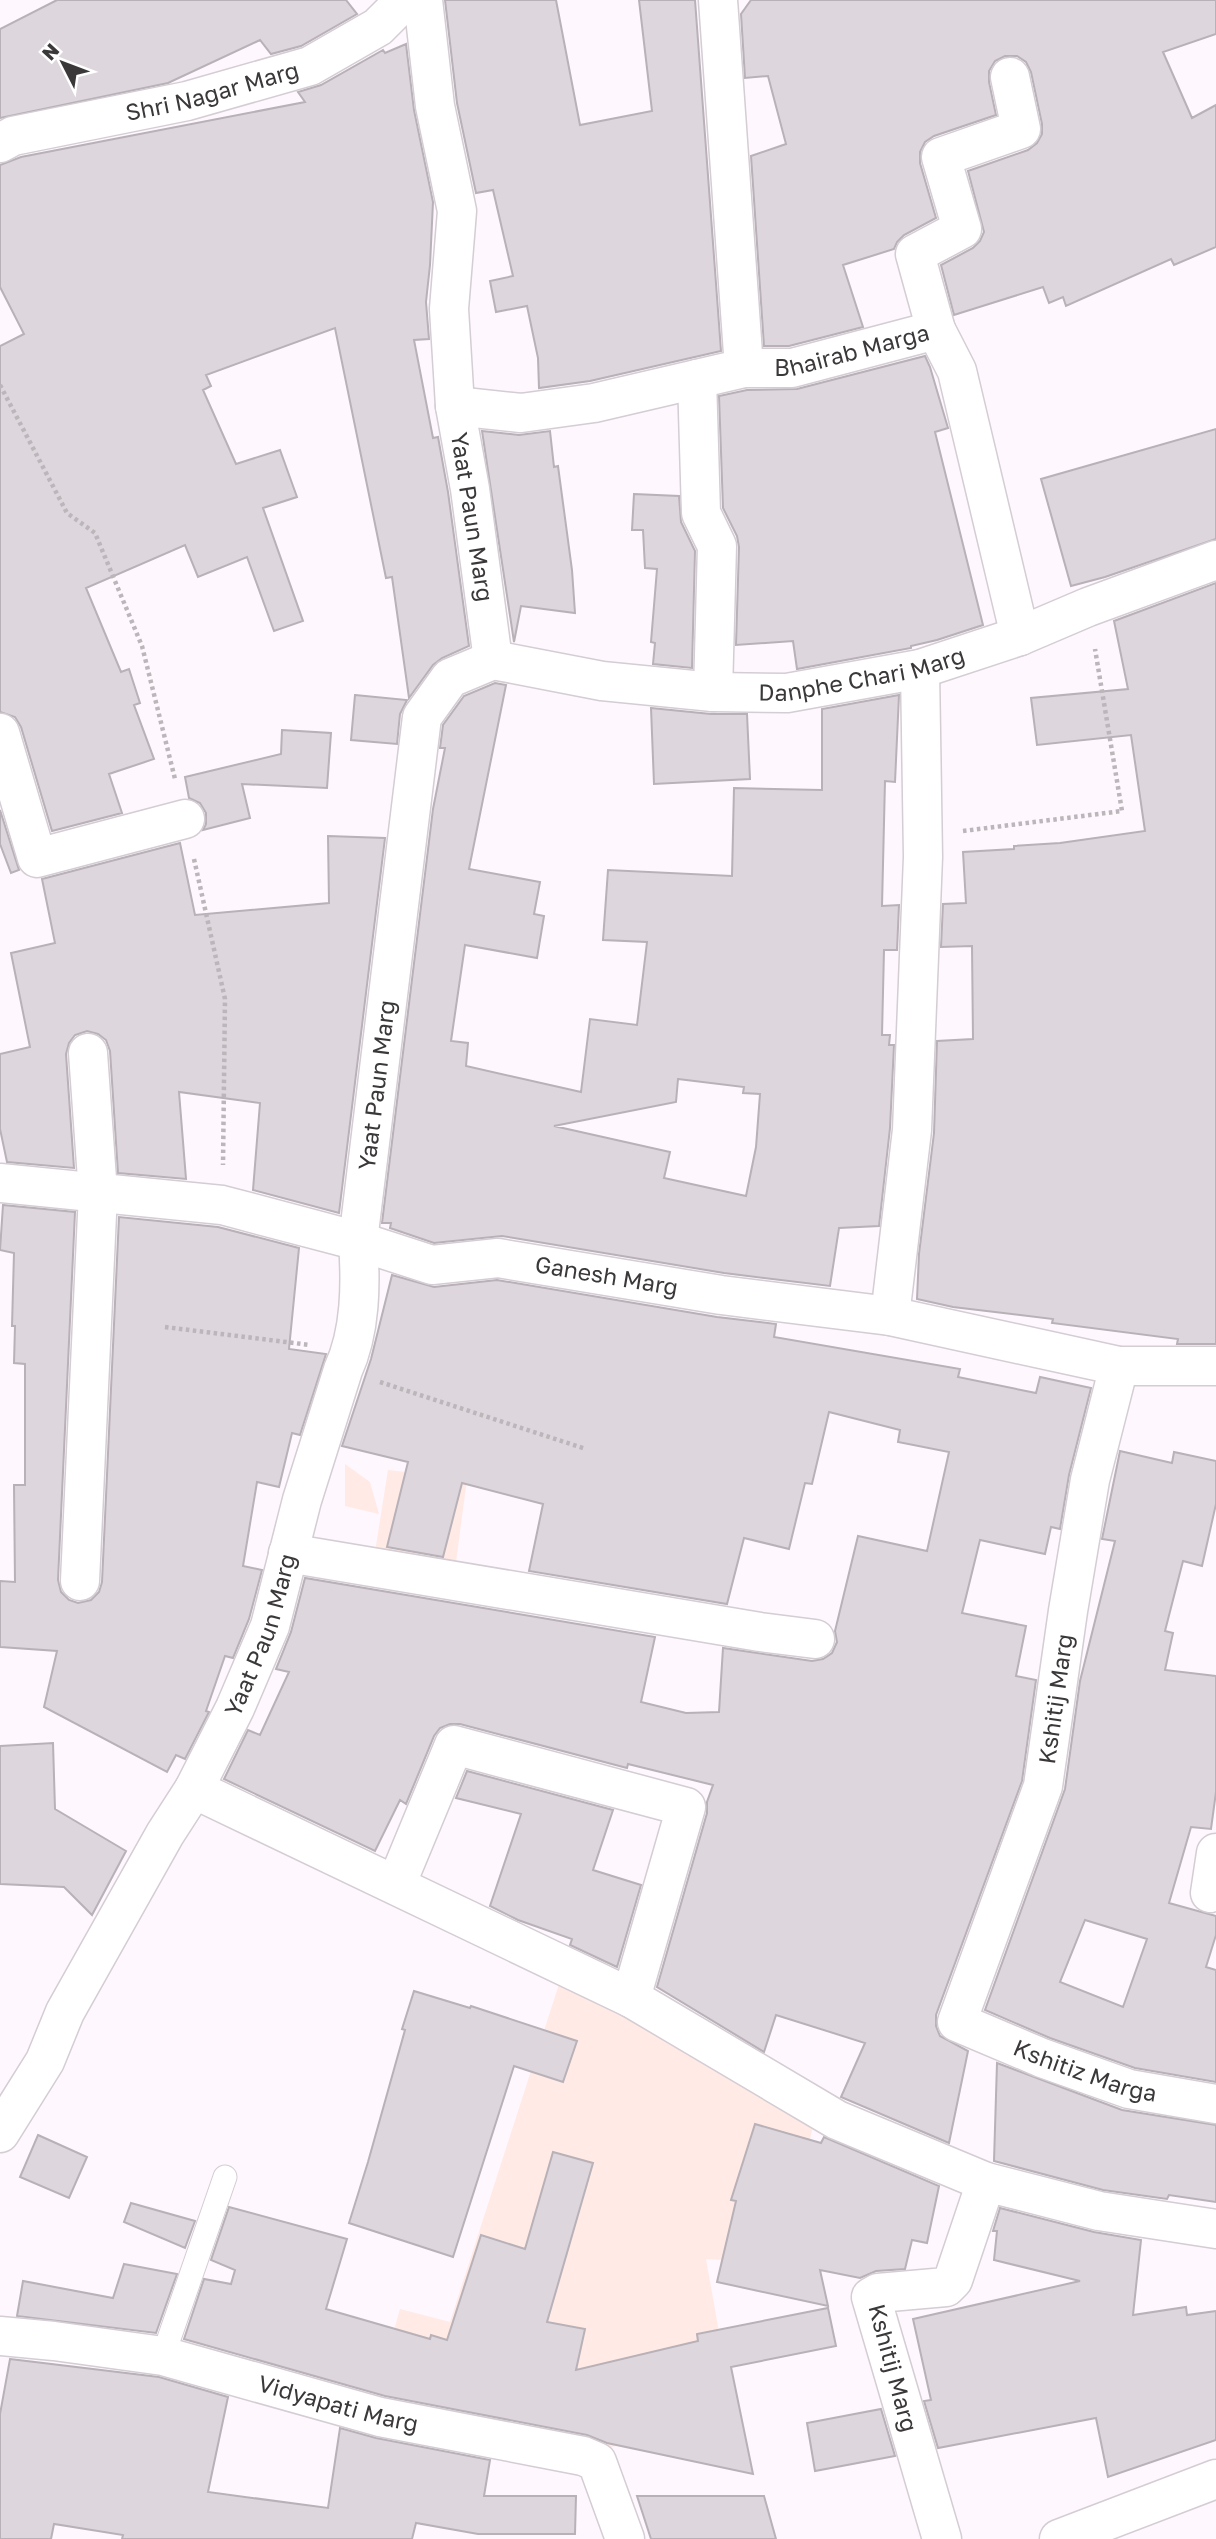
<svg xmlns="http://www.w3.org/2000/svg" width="1216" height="2539" font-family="'Golos Text',sans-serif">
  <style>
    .education { fill: #ffeae5 }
    .building { fill: #ddd6dd; stroke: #b8b1b7; stroke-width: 2; fill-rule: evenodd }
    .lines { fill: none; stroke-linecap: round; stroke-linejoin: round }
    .service-casing { stroke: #d4cdd4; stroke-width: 25 }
    .minor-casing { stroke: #d4cdd4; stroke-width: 41 }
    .path { stroke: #bbb6ba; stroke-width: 4.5; stroke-dasharray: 3.5 3.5; stroke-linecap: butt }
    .service { stroke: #fff; stroke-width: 23 }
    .minor { stroke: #fff; stroke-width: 38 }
    .labels { text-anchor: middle; stroke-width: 5; stroke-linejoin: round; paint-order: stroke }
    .street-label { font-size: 23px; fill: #3b383a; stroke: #fff }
  </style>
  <rect width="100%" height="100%" fill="#fef7fd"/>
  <path class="education" d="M345,1464L370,1482L379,1514L345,1506Z
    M388,1470L467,1479L456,1562L375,1552Z
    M561,1978L815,2119L779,2263L706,2259L734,2417L542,2464L529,2406L381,2377L400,2309L450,2322Z"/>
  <path class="building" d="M57,0H346L357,14L301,46L271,54L260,40L168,83L0,118V29Z
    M445,0H556L580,125L652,111L639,0H695L721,351L590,381L539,388L538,358L527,306L496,312L490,281L513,276L493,190L476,193L457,103Z
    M751,0H1216V34L1163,52L1192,118L1216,105V247L1174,265L1171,259L1066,306L1063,297L1049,303L1043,287L954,315L941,265L973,248L980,241L984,232L968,171L1028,150L1037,143L1042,134V124L1031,72L1026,62L1017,56H1005L995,61L989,71V82L996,115L934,136L925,142L920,152V163L936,218L904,235L897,242L894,249L843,265L863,327L789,346H764L751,156L786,144L768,76L745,78L741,14Z
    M406,44L414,110L433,202L430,265L426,302L429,339L414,340L433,438L438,437L448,492L469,646L442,658L433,665L409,698L392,577L386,578L335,328L206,375L211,386L203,390L236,464L280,450L297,497L263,508L303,621L274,631L247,557L198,577L185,545L86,588L121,672L129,669L140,703L134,705L154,759L109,774L122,813L52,831L21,727L15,717L0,712V346L24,334L0,287V165L21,157L305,102L298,92L321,85L383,50L385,53Z
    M925,356L930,367L948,428L935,432L983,625L937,640L911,646V648L797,669L793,641L736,645L739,547L737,536L723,508L719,396L747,390L797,389Z
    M1216,429V539L1105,577L1071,586L1041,479Z
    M482,431L519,435L550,431L554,467L558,466L572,570L575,613L521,606L514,642Z
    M634,494L679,496L681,522L695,551L692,668L653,664L655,643L651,642L657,569L645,568L643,530H632Z
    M1216,583V1344H1177L1178,1339L1052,1323L1053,1319L953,1307L917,1299L919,1254L934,1133L937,1041L973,1039L972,946L941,947L943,904L966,903L963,852L1014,849V846L1060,843L1145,831L1131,735L1037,745L1031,698L1128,689L1114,621Z
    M495,683L506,685L469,869L540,882L534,914L544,916L537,958L465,945L451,1041L468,1043L466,1066L581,1092L590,1019L637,1025L647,942L603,940L608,870L732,876L734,788L822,790V709L899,695L895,782L885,781L882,906L899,905L897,950H884L882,1035H890L889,1045H894L890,1128L879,1226L839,1228L830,1286L724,1273L502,1236L434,1243L390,1228L391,1223H382L433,809L445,748H440L443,725L464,696ZM678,1079L744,1087L743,1093L760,1094L756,1147L746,1196L664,1178L670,1152L554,1126L676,1102Z
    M355,695L407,700L400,714L397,744L351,740Z
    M651,708L711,714H747L750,779L654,784Z
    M282,730L331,733L327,788L242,784L250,818L203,830L206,824V813L200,803L189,798L185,777L281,754Z
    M0,810L19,870L11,873L0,844Z
    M328,836L385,838L339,1213L253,1190L260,1103L179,1092L186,1179L118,1173L110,1051L106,1040L98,1034L87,1031L75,1035L69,1043L66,1054L74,1168L7,1162L0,1129V1054L30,1047L11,953L55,943L42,879L180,843L195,915L329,903Z
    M3,1205L75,1212L58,1580L61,1592L69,1600L78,1603L91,1600L99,1592L102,1582L119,1217L218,1227L299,1248L289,1349L326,1354L300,1435L292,1433L279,1487L257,1482L243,1566L262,1570L249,1619L233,1658L225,1656L206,1711L209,1712L185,1759L176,1755L167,1772L44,1707L57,1651L0,1647V1581L15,1582L14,1485H25V1364L14,1363L15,1326H12L14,1253L0,1250Z
    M392,1275L434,1287L497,1280L717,1317L776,1324L774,1337L960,1369L958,1377L1036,1393L1040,1377L1091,1388L1069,1475L1060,1529L1051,1527L1045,1554L980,1540L962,1613L1026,1626L1016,1676L1036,1680L1022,1781L936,2015V2026L940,2036L968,2051L949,2143L841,2097L865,2043L776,2015L764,2052L657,1987L707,1813V1802L713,1785L628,1764L627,1768L460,1724H450L440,1728L434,1736L406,1804L400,1800L375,1851L224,1779L248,1730L260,1735L289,1672L276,1669L291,1632L305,1578L655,1637L641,1702L686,1713L719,1712L723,1648L812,1661L823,1659L832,1653L837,1642L835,1631L858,1536L927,1551L949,1452L898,1442L900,1430L829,1412L812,1484L805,1483L789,1549L744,1538L727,1604L529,1571L543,1504L462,1483L443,1557L387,1547L408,1462L342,1446L371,1359Z
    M1120,1451L1172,1463L1174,1452L1216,1461V1504L1202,1566L1183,1561L1165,1631L1173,1633L1165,1670L1216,1676V1792L1211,1829L1191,1827L1169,1903L1216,1916V1935L1206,1967L1216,1970V2082L1135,2068L1050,2038L985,2010L1065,1789L1080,1681L1115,1541L1102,1539ZM1085,1920L1147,1939L1123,2007L1060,1982Z
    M53,1743L55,1809L126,1851L92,1915L64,1887L0,1884V1746Z
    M467,1771L613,1810L593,1870L641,1885L617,1967L570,1945L572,1939L518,1920L490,1906L521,1814L456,1798Z
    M414,1991L470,2008L471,2006L577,2041L563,2082L514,2066L453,2257L349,2223L368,2162L405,2030L402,2029Z
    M997,2063L1122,2110L1216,2125V2202L1169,2195L1167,2199L1103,2190L994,2161Z
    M755,2124L821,2143L824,2137L939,2186L927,2243L912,2240L905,2269L876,2271L860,2278L820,2270L828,2306L717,2282L736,2201L731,2200Z
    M38,2135L87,2157L69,2198L20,2177Z
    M553,2152L593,2163L547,2322L585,2329L576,2370L698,2341L697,2334L828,2308L836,2346L731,2367L753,2474L607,2443L587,2435L385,2396L184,2339L204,2279L231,2284L235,2270L211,2260L229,2207L347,2239L326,2309L430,2339L431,2335L447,2340L481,2235L525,2249Z
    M131,2203L195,2221L185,2248L124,2222Z
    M1000,2208L1094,2232L1141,2240L1133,2315L1186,2307L1187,2315L1216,2311V2440L1108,2477L1096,2418L938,2448L924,2401L931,2400L913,2319L1080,2281L994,2260L997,2231H993Z
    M124,2264L177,2274L156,2333L17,2316L23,2281L113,2298Z
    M10,2359L159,2377L228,2397L208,2492L328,2508L340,2428L376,2438L490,2460L484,2496H576L575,2534H478L416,2523L412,2539H122L123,2535L54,2524L51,2539H0V2414Z
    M881,2409L895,2456L815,2471L807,2423Z
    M637,2496H764L776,2539H651Z"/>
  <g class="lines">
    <g class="service-casing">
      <path id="service" d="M163,2356L225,2177"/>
    </g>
    <g class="minor-casing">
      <g id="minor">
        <path d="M718,0L744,368"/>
        <path d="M1010,77L1021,129L941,157L962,229L915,254L936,330L957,371L1020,636"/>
        <path id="s1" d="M0,143L13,136L187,101L310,66L378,27L405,0"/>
        <path d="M697,379L701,513L717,546L713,692"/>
        <path id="s2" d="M455,406L521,413L594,403L744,368H792L936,330"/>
        <path id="s3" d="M493,660L602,681L713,692L787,693L920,669L1020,636L1088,607L1216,560"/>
        <path d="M0,733L37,858L185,819"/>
        <path id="s4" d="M0,1183L222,1205L358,1241L432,1265L498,1258L721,1295L890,1316L1119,1366H1216"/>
        <path d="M890,1316L912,1130L923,857L920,669"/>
        <path id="s5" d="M1119,1366L1090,1480L1068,1611L1043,1786L957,2022L1042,2058L1129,2089L1216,2104"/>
        <path d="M288,1553L760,1632L815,1639"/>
        <path d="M80,1581L98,1193L88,1053"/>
        <path d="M194,1789L631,1998L686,1807L454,1745L396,1885"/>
        <path d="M1210,1893L1216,1853"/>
        <path d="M631,1998L837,2120L986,2182"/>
        <path id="s6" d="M0,2133L45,2061L65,2012L165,1834L194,1789L235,1708L270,1626L302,1500L343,1370C361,1331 361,1283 358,1241L422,717L450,678L493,660L470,489L455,406L449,309L457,211L435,106L423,0"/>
        <path id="s7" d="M0,2336L54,2341L163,2356L380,2417L583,2456L597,2462L625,2539"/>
        <path d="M942,2539L871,2297L878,2293L946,2287L953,2280L986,2182L1099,2211L1216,2229"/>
        <path d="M1059,2539L1216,2479"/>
      </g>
    </g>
    <path class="path" d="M0,385L67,513L95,533L142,646L175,779
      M963,831L1122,811L1095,649
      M194,859L225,999L223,1165
      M165,1327L310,1345
      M380,1382L586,1449"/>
    <use href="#service" class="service"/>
    <use href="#minor" class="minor"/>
  </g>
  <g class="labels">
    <g class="street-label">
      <text dy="8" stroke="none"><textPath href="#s1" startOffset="219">Shri Nagar Marg</textPath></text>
      <text dy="8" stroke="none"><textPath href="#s2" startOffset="404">Bhairab Marga</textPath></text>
      <text transform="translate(472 517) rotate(81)" y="8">Yaat Paun Marg</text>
      <text dy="8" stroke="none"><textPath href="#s3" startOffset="373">Danphe Chari Marg</textPath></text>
      <text dy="8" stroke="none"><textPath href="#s6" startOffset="1130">Yaat Paun Marg</textPath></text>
      <text dy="8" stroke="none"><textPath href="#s4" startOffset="618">Ganesh Marg</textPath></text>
      <text dy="8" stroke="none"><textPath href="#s6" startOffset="564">Yaat Paun Marg</textPath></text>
      <text transform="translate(1056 1699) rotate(-82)" y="8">Kshitij Marg</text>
      <text dy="8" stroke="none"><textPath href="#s5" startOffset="816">Kshitiz Marga</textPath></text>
      <text transform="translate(893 2368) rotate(75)" y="8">Kshitij Marg</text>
      <text dy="8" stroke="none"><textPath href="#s7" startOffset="346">Vidyapati Marg</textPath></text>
    </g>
  </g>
  <g transform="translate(63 63) rotate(312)" stroke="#ffffff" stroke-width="5" paint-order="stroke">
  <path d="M0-5L12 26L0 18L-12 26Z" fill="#3b383a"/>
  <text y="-10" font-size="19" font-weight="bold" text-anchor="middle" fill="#3b383a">N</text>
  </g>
</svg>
